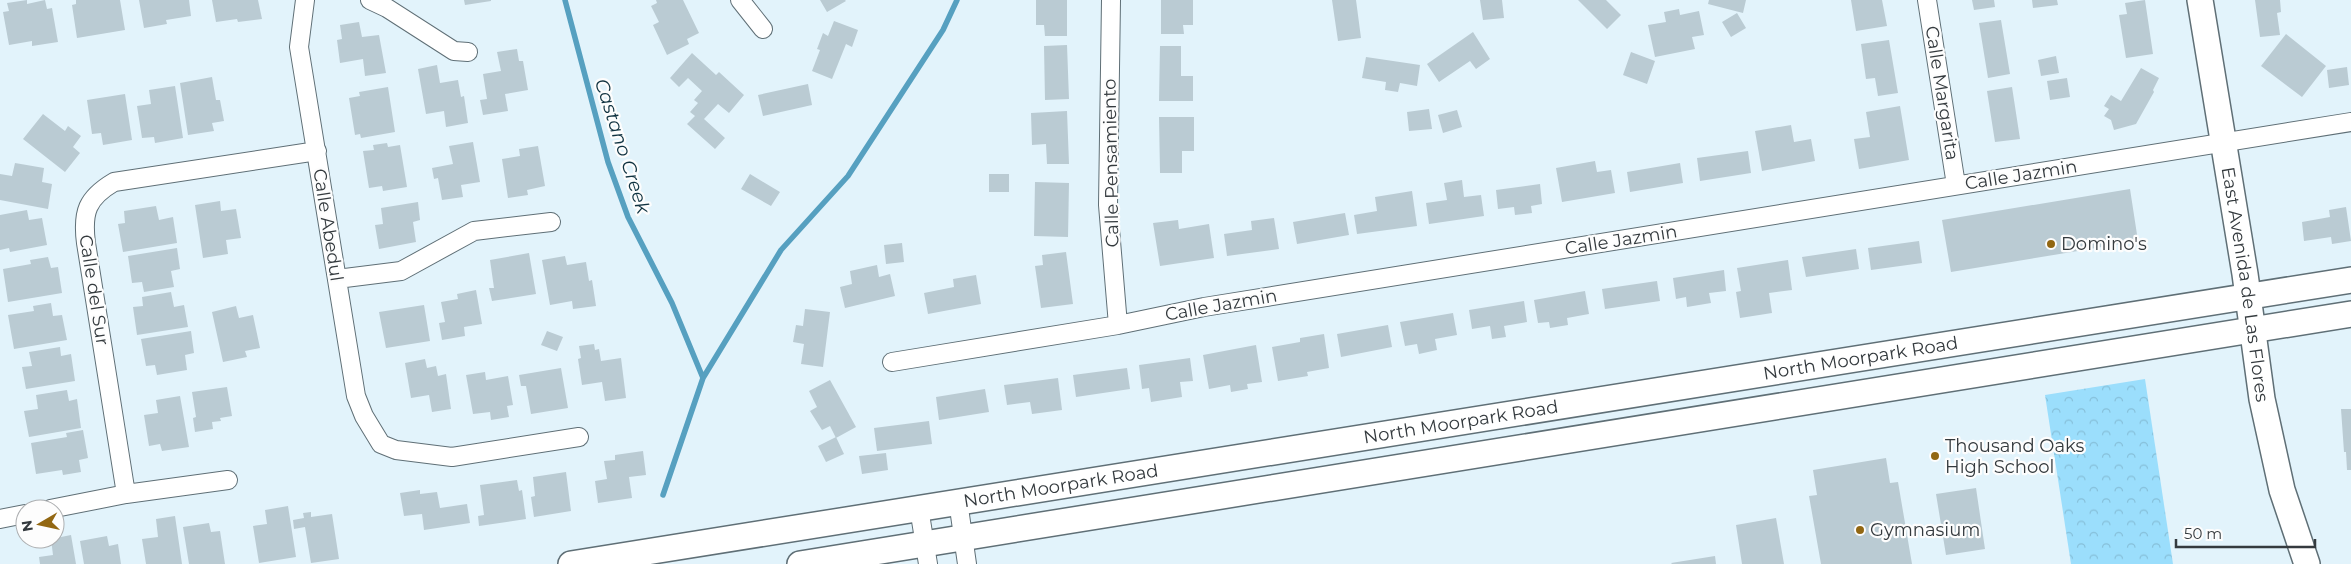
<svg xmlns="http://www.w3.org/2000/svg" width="2351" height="564" font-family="Montserrat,sans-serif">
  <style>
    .forest { fill: url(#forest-crowns) }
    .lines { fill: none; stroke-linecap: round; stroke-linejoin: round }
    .stream { stroke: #56a0c0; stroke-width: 5.5 }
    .building { fill: #bacbd3 }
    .street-casing { stroke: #5f6f76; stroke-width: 20 }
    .secondary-casing { stroke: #5f6f76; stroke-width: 28 }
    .street { stroke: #fff; stroke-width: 18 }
    .secondary { stroke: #fff; stroke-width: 25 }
    .poi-dot { fill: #926712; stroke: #fdfdfd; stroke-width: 2 }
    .labels { text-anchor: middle; stroke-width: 4.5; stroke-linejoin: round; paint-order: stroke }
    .street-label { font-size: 18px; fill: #343a3e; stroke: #fdfdfd }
    .poi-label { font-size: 18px; fill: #343a3e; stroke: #fdfdfd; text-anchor: start }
    .water-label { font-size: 19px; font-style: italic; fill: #0f3240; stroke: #fdfdfd }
  </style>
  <defs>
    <pattern id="forest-crowns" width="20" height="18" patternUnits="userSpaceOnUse" patternTransform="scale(1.25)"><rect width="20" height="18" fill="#9bdefc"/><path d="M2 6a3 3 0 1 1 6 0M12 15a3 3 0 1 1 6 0" fill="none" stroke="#86bfd9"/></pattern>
  </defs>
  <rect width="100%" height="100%" fill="#e2f3fb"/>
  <path class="forest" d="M2145,379L2173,564H2071L2045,395Z"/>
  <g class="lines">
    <path class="stream" d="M565,0L608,162L628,217L672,303L703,378
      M663,495L703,378L781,250L848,176L943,30L957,0"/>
  </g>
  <path class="building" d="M27,0V4L45,0L47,9L52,8L58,42L32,46V41L9,45L3,12L9,11L7,3Z
    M76,0H120L125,30L77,38L72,5L76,4Z
    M139,0H189L191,16L166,20L167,24L144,28Z
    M212,0H258L262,19L238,22L237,19L216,22Z
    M464,0H491V1L465,5Z
    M656,0H683L699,33L687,39L689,44L667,55L653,25L659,22L651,6L657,3Z
    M820,0H845L846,1L827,12Z
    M1036,0H1067V36H1045L1044,25H1036Z
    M1161,0H1193V25H1183L1184,34H1161Z
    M1332,0H1356L1361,38L1338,41Z
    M1480,0H1502L1504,18L1483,20Z
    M1578,0H1606L1621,15L1607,29Z
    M1709,0H1746L1743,13L1708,4Z
    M1851,0H1882L1887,26L1856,31Z
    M1972,0H1994L1995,7L1974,10Z
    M2032,0H2057L2058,5L2033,8Z
    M2145,0L2153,54L2126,58L2119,15L2127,14L2125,3Z
    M2255,0H2280L2281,12L2277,13L2280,35L2260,37Z
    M1679,9L1680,15L1699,11L1704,35L1692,37L1695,49L1655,57L1648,25L1666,22L1664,12Z
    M1737,13L1746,28L1731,37L1722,22Z
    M2001,20L2010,74L1988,78L1979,23Z
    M834,21L858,30L852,47L846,44L832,79L812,71L820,50L817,49L823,33L828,36Z
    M359,22L362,37L379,35L386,73L365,76L363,59L340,63L337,40L342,39L340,25Z
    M1473,32L1490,59L1476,69L1470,61L1439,82L1427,64Z
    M2286,34L2326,66L2302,97L2261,66Z
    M1889,40L1898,93L1878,96L1875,78L1866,79L1861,44Z
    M1067,45L1069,99L1045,100L1044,46Z
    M1160,46H1181V76H1193V101H1159Z
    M517,49L519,61H523L528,90L505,94L508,111L483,115L480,100L487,99L483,74L501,71L497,52Z
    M1631,52L1655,61L1647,84L1623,75Z
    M692,53L716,75L719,72L744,95L729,113L718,104L704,119L725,138L715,149L687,124L695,116L690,112L698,103L694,100L702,91L688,78L679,87L670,78Z
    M2056,56L2059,73L2041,76L2038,60Z
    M1366,57L1420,65L1417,86L1400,83L1398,92L1385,90L1386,82L1362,78Z
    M437,65L440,83L458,80L461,97L464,96L468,123L446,127L444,111L426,114L418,69Z
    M2347,67L2349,85L2329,88L2327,70Z
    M2141,68L2159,78L2153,90L2154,92L2136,124L2114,130L2111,120L2104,116L2109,109L2104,106L2111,95L2121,101Z
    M212,77L216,100H220L224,121L212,123L214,131L188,135L180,83Z
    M2067,78L2070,97L2050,100L2047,81Z
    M808,84L812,105L763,116L758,95Z
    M175,86L183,138L155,143L154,137L142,138L137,106L151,104L149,90Z
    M388,87L395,132L361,138L360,134L355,135L349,98L360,96L359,92Z
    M2012,87L2020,139L1995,142L1987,91Z
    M125,94L132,140L103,145L101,133L92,134L87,100Z
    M1900,106L1909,160L1859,169L1854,139L1870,137L1866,112Z
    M1429,109L1432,129L1409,131L1407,112Z
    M1457,110L1462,127L1443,133L1438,115Z
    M1067,111L1069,164H1047L1046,144L1032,145L1031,113Z
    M43,114L65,131L68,126L81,136L73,147L80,153L65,172L23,139Z
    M1159,117H1194V151H1182V173H1160Z
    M1791,125L1794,142L1811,139L1815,161L1762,171L1755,131Z
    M473,142L480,182L461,185L463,197L442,200L438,178L434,179L432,168L453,164L449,146Z
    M387,143L388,147L400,145L407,187L383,191L382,186L369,188L363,151L374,150L373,145Z
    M538,146L545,186L527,190L528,195L508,198L502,159L520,156L519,149Z
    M1748,151L1751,173L1700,181L1697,158Z
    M1595,161L1597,172L1611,170L1615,193L1562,202L1556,168Z
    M15,163L44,168L42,182L52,184L48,209L0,200V174L12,176Z
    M1680,163L1683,183L1630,192L1627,172Z
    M750,174L780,192L771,206L741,189Z
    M989,174H1009V192H989Z
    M1462,180L1464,197L1481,195L1484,216L1429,224L1426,203L1447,200L1444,183Z
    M1035,182L1069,183L1068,237L1034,236Z
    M1540,184L1542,204L1531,206L1532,213L1515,215L1514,207L1498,209L1496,190Z
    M2130,189L2138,241L1951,272L1942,220Z
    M1412,191L1417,226L1357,234L1354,215L1377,211L1375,197Z
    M220,201L221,211L236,209L241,238L226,240L228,254L203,258L195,205Z
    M418,202L420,220L413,222L416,242L379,249L375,225L383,224L381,208Z
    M156,206L159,220L173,217L177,243L123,252L118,224L125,223L124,211Z
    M2346,207L2351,241L2332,244L2331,237L2304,241L2302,222L2330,217L2329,210Z
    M27,210L29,220L42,218L47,245L10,252L9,248L0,250V215Z
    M1345,213L1349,235L1297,244L1293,222Z
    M1274,218L1279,249L1227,256L1224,234L1252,230L1251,221Z
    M1178,220L1179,229L1209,224L1214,258L1160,266L1153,223Z
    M1919,241L1922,263L1871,270L1868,248Z
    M902,243L904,262L886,264L884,245Z
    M177,248L180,269L171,271L174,287L144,292L142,282L132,283L128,256Z
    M1856,249L1859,269L1806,277L1802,257Z
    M1066,252L1073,304L1041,308L1035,266L1043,265L1042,255Z
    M529,253L536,294L492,301L489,288H494L490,260Z
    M565,256L567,265L586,262L589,281L592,280L596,306L573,309L572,301L550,305L542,260Z
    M48,257L51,268L58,267L62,293L8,302L3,269L31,264L30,260Z
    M1788,260L1792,290L1769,293L1772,313L1740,318L1736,292L1741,291L1737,268Z
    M877,265L879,277L890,274L895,296L845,308L840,287L852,284L850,271Z
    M1724,270L1726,291L1709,293L1711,303L1687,307L1686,297L1676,299L1673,278Z
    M976,275L981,304L928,314L924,293L954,287L953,279Z
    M1657,281L1660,301L1605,309L1602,289Z
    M476,290L482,324L464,327L465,336L442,340L439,323L445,322L441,302L458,299L457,294Z
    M1585,291L1589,314L1567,318L1568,325L1550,328L1549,322L1538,323L1534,300Z
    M171,292L174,307L184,305L188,327L137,335L133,307L143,306L142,297Z
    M1524,301L1527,322L1504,326L1506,337L1492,339L1490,326L1472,329L1469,310Z
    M51,303L53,316L62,315L67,340L14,349L8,315L34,311L33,306Z
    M424,305L430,341L386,348L379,312Z
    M236,306L239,318L253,315L260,348L245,351L247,357L223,362L212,312Z
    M805,309L830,312L823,367L801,364L804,344L793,342L796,325L803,326Z
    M1453,313L1457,335L1435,339L1437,350L1419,354L1417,344L1405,346L1400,322Z
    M1388,325L1392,347L1341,357L1337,334Z
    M191,331L194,353L185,355L187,370L157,375L155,365L146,366L141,339Z
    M547,331L563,337L557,351L541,345Z
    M1324,334L1329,368L1307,372L1308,376L1278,381L1272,347L1300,342V338Z
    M594,344L595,350L599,349L601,361L621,358L626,398L605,401L602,382L582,385L578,359L581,358L579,346Z
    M1256,345L1262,382L1247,384L1248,389L1231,392L1230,385L1209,389L1203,355Z
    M60,347L61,356L71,354L75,381L26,389L22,367L32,366L29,352Z
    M1190,358L1193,381L1180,382L1182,397L1151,402L1149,388L1142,389L1139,365Z
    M425,359L427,368L436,366L438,376L446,374L451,409L432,412L429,395L411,398L405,363Z
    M561,368L568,408L531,414L526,386H521L519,375Z
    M1127,368L1130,389L1076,397L1073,375Z
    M485,372L486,380L508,376L513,405L507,406L509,417L491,420L490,412L473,414L466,375Z
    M1058,378L1062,410L1032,414L1030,402L1007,405L1004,385Z
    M830,380L856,427L836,438L830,426L822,430L810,411L817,407L809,391Z
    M227,387L232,416L220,418L221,421L212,422L213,429L195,432L193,418L196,417L192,392Z
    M985,389L989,412L939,420L936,397Z
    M67,390L69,401L77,399L81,428L29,437L24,411L38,409L36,395Z
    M180,396L189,447L162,451L160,444L149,446L144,415L158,413L156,400Z
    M2341,409H2351V470H2347L2346,452H2344Z
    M929,421L932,444L877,451L874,428Z
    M83,430L88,458L79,460L81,472L63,475L62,470L36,474L31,443L67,437L66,433Z
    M836,437L844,454L826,462L818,446Z
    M643,451L646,475L629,477L632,498L598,503L595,481L607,479L604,461L615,460V455Z
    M886,453L888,470L862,474L859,456Z
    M1886,458L1890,483L1898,482L1912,564H1821L1809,496L1817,495L1813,470Z
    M566,472L571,511L534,517L531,497L535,496L533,477Z
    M517,480L519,491L522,490L526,519L479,526L478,516L484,515L480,485Z
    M1976,488L1985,549L1946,555L1936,494Z
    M420,490V494L437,492L440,508L467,504L470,523L424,530L422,514L404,516L400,493Z
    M288,506L296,557L259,563L253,526L267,524L265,510Z
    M311,512V517L332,514L339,559L311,563L305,527L294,529L293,520L304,518L303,513Z
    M175,516L182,564H146L142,539L158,537L156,519Z
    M1776,518L1784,564H1742L1736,525Z
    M209,523L211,532L220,531L225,564H189L183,527Z
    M71,535L76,564H40L39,557L53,555L51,539Z
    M107,536L109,546L118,544L121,564H84L80,541Z
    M1715,556L1716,564H1672L1671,563Z"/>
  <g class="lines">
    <g class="street-casing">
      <path id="street" d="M305,0L299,47L356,396L364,416L381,444L396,450L452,457L579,437
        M370,0L387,8L454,51L468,52
        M740,0L763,29
        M1111,0L1108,205L1118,325
        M1927,0L1956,185
        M337,279L401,271L474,231L551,222
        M892,362L1118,325L1204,307L2351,122
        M126,494L86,243C82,212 87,198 114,182L317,151
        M958,501L967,564
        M919,508L928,564
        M50,509L126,494L228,480
        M0,519L25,514"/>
    </g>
    <g class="secondary-casing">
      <g id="secondary">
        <path id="s1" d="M2200,0L2245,274L2262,399L2282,490L2307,564"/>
        <path id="s2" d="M571,564L2351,280"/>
        <path d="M800,564L2351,314"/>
      </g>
    </g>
    <use href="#street" class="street"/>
    <use href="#secondary" class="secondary"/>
  </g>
  <g class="poi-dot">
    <circle cx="2051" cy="244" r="5"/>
    <circle cx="1935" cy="456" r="5"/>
    <circle cx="1860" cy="530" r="5"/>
  </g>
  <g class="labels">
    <g class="street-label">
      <text transform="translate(1942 93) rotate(81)" y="6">Calle Margarita</text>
      <text transform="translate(1111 163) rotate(-91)" y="6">Calle Pensamiento</text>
      <text transform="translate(2021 175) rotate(-9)" y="6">Calle Jazmin</text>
      <text transform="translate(328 225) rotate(81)" y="6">Calle Abedul</text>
      <text transform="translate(1621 240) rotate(-9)" y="6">Calle Jazmin</text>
      <text dy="6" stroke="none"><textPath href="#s1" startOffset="288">East Avenida de Las Flores</textPath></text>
      <text transform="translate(94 290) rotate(81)" y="6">Calle del Sur</text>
      <text transform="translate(1221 305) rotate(-10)" y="6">Calle Jazmin</text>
      <text dy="6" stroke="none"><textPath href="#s2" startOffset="1306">North Moorpark Road</textPath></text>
      <text dy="6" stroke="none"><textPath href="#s2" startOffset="901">North Moorpark Road</textPath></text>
      <text dy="6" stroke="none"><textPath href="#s2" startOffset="496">North Moorpark Road</textPath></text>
    </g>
    <g class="poi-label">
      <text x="2061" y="250">Domino's</text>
      <text x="1945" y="452">Thousand Oaks<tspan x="1945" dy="21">High School</tspan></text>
      <text x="1870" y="536">Gymnasium</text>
    </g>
    <g class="water-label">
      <text transform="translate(623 146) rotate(72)" y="7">Castano Creek</text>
    </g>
  </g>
  <g transform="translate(40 524) rotate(261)"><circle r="24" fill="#fdfdfd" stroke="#adafb1"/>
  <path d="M0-4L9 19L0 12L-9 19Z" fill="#926712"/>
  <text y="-8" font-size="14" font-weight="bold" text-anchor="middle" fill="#343a3e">N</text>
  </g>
  <path d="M2176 539v8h139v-8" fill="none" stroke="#343a3e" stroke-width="2.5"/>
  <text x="2184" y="539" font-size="15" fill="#343a3e" stroke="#fdfdfd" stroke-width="4" paint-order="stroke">50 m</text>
</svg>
